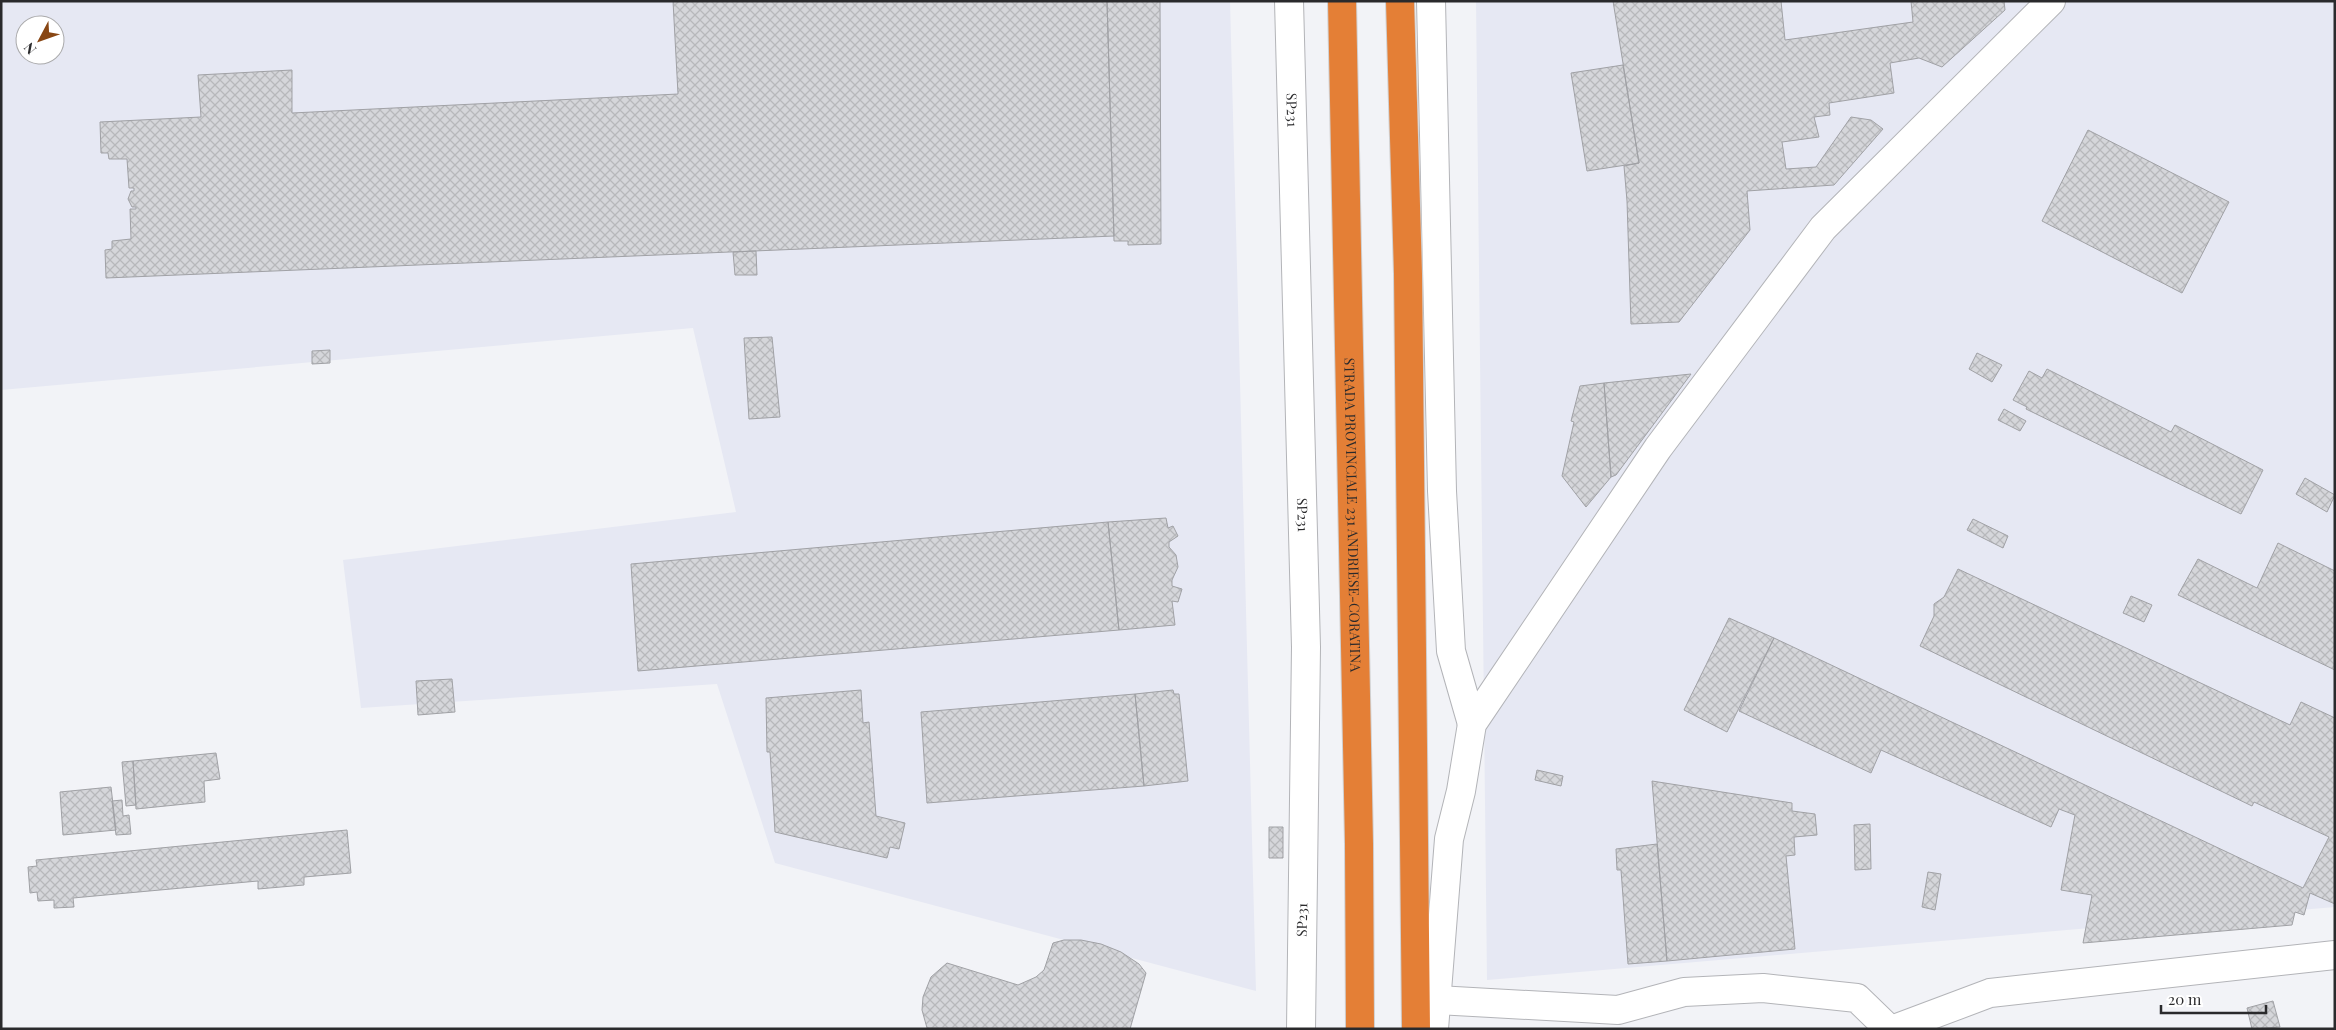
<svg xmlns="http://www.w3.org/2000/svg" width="2336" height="1030" font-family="'Playfair Display',serif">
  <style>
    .built { fill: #e6e8f3; fill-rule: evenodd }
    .building { fill: url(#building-cross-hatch); stroke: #a0a1a5 }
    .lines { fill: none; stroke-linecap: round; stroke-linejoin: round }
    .minor-casing { stroke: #b3b4b8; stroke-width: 30 }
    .highway-casing { stroke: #d0d0d1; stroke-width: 30 }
    .minor { stroke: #fff; stroke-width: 28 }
    .highway { stroke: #e47f36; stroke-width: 28 }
    .labels { text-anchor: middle; stroke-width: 4.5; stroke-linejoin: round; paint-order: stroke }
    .street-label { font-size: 14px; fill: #2a2a2c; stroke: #fff }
  </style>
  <defs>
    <pattern id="building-cross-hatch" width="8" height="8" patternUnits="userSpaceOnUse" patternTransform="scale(1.25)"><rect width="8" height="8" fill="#d5d6da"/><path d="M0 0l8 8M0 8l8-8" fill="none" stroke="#b7b8bb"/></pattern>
  </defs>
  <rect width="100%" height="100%" fill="#f2f3f7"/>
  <path class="built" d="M1,1H1230L1256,991L775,863L717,684L361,708L343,560L736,512L693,328L1,390ZM25,25H55V55H25Z
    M1476,1H2335V907L1487,980Z"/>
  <path class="building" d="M673,1H1107L1114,236L106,278L105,250L112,249V241L131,239L130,209H136V207H132L128,199L131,191H134V188H129L127,159H109L108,153H101L100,122L201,117L198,75L292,70V113L678,94Z
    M1107,1H1160L1161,244L1128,245V241H1114Z
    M1613,1H1781L1785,40L1913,22L1911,1H2004L2005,10L1942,67L1919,58L1890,63L1894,93L1829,103L1830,115L1814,117L1819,137L1782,142L1786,169L1816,167L1851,117L1871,120L1883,129L1834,185L1747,191L1750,230L1679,322L1631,324L1627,201L1624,166L1639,163Z
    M1623,65L1639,163L1587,171L1571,73Z
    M2088,130L2229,202L2182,293L2042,221Z
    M756,251L757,275H735L733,252Z
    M772,337L780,417L749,419L744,338Z
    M330,350V363L312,364V351Z
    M1977,353L2002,365L1992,382L1969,369Z
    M2047,369L2171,432L2175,425L2263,470L2241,514L2026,409L2027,407L2013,400L2029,371L2042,378Z
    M1691,374L1616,475L1611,477L1604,383Z
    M1604,383L1611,477L1586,507L1562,476L1574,422L1571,421L1580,386Z
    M2004,409L2026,421L2020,431L1998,420Z
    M2305,478L2335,495L2327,512L2296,494Z
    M1166,518L1168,528L1173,526L1178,536L1169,542V547L1176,555L1178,567L1172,580V586L1182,589L1178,602L1172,601L1175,625L1119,630L1108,522Z
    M1973,519L2008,536L2003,548L1967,530Z
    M1108,522L1119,630L638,671L631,564Z
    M2278,543L2335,571V670L2178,595L2198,559L2257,588Z
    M1958,569L2290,725L2301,702L2335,718V904L2310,893L2304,915L2295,912L2292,925L2083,943L2092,895L2061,890L2075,815L2059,809L2051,827L1881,750L1871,773L1739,711L1774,638L2303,888L2329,837L2254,802L2252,806L1920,646L1934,616V604L1944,597Z
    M2131,596L2152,605L2144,622L2123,613Z
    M1729,618L1774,638L1727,732L1684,710Z
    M452,679L455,712L418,715L416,681Z
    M861,690L863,723L869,722L876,816L905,823L899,849L890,847L887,858L775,832L770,752H767L766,698Z
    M1173,690L1174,694H1179L1188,781L1144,786L1135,694Z
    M1135,694L1144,786L927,803L921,712Z
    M216,753L220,779L204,781L205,802L136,809L133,761Z
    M133,761L136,805L126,806L122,762Z
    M1537,770L1563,776L1561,786L1535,780Z
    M1652,781L1792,803V811L1815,814L1817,835L1794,837L1795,855L1786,856L1795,949L1667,961Z
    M111,787L116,830L63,835L60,792Z
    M122,800L123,816L129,815L131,834L116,835L112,801Z
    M1870,824L1871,869L1855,870L1854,825Z
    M1269,827H1283V858H1269Z
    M347,830L351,873L304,877V885L258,889V881L73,898L74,907L54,908V900L38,901L37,892L30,893L28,867L37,866L36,860Z
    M1657,844L1667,961L1628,964L1621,870H1617L1616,849Z
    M1928,872L1941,874L1935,910L1922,907Z
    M1064,940H1081L1101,944L1121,952L1139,964L1146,973L1130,1029L927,1028L922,1010L923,997L931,977L947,963L1018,985L1036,977L1044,970L1053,943Z
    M2273,1001L2280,1027L2252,1029L2247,1008Z"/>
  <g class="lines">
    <g class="minor-casing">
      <g id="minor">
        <path id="s1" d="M1289,1L1306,647L1301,1029"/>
        <path d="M1431,1L1442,491L1451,651L1472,724"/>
        <path d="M1437,1000L1618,1010L1684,992L1763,988L1857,998L1889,1029"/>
        <path d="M1434,1029L1449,839L1461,791L1472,724L1658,448L1823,228L2051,1"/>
        <path d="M1894,1029L1990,993L2335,955"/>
      </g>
    </g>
    <g class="highway-casing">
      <g id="highway">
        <path id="s2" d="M1342,1L1359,844L1360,1029"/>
        <path d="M1400,1L1408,274L1416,1029"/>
      </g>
    </g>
    <use href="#minor" class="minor"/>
    <use href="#highway" class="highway"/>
  </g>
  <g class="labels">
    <g class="street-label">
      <text dy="5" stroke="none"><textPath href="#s1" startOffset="109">SP231</textPath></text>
      <text dy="5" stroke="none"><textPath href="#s1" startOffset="514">SP231</textPath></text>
      <text dy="5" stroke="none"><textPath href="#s2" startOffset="514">STRADA PROVINCIALE 231 ANDRIESE-CORATINA</textPath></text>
      <text transform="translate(1302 920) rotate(-89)" y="5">SP231</text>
    </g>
  </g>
  <rect width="2336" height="1030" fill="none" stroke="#2a2a2c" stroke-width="5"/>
  <g transform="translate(40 40) rotate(229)"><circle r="24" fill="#ffffff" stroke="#aaaaab"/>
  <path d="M0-4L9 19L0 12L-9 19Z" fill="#884613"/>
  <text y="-8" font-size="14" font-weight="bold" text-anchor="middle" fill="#2a2a2c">N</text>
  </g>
  <path d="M2161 1005v8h105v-8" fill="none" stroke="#2a2a2c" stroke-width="2.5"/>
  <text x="2168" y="1005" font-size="15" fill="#2a2a2c" stroke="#ffffff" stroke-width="4" paint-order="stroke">20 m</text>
</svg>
